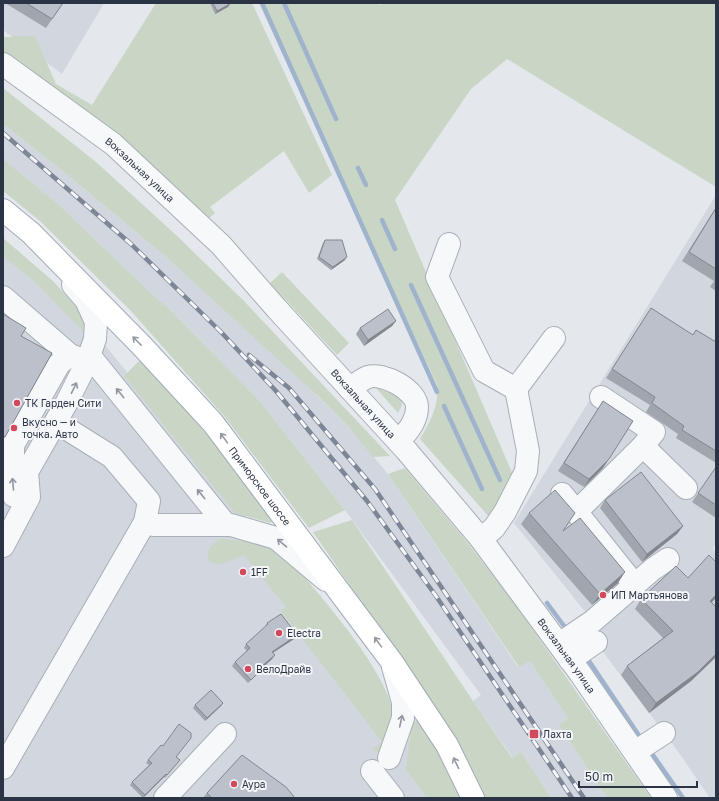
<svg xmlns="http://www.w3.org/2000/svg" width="719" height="801" font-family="'Golos Text',sans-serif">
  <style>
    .built { fill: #d2d6de }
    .green { fill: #c9d6c5 }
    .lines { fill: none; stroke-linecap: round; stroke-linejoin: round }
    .stream { stroke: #9fb4cc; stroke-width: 4.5 }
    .minor-casing { stroke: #a9aeb7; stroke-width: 24 }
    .major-casing { stroke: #a3abb8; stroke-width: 24 }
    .minor { stroke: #f7f8fa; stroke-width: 22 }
    .major { stroke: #fff; stroke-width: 22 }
    .rail-casing { stroke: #7d8696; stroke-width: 4.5 }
    .rail { stroke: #f4f6f9; stroke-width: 3; stroke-dasharray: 9; stroke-linecap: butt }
    .wall { fill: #a1a5ae }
    .shaded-wall { fill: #83868d }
    .building { fill: #bbc0ca; stroke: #83868d }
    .oneway { stroke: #959aa2 }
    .oneway2 { stroke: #9196a0 }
    .poi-dot { fill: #d1495b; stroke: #f4f6f9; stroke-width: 1.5 }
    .labels { text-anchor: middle; stroke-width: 4; stroke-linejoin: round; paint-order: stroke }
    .street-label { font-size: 10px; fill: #2b3445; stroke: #f4f6f9 }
    .poi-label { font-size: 10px; fill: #2b3445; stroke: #f4f6f9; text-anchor: start }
  </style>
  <rect width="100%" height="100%" fill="#e4e7ec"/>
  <path class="built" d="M3,3H104L62,74L3,30Z
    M3,124L64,172L165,256L292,371L349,427L388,474L518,667L530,661L568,718L559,725L607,798H551L521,752L513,758L473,701L481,695L345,510L258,399L167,307L153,295L58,204L3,159Z
    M716,195V544L713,548L716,554V798H710L677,750L591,636L599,629L514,523Z
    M3,253L81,316L353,648L445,798H3Z"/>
  <path class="green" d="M156,3H252L332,175L309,193L284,151L210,207L215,213L209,218L120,135L3,53V37L35,36L56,84L92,105Z
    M259,3H375L380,5L382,3H716V187L507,59L471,89L395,200L516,482L491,519L420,439C431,420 437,410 438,387Z
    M3,88L96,162L176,235L243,300L390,456L373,457L349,427L318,396L165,256L64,172L3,124Z
    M3,159L58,204L153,295L167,307L258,399L345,510L309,528L224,416L131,311L40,221L3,191Z
    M3,238L53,281L91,322L89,337L36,283L3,256Z
    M282,272L349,343L337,355L270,283Z
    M143,357L273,515L274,520L270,523L235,513L124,376Z
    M383,386L401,397L402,405L398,413L375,387Z
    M405,468L467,542L512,600L651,798H607L559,725L568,718L530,661L519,667L388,474Z
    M352,520L473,701L512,758L521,752L551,798H485L466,759L448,728L313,532Z
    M219,539C242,540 267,542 285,557C295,565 304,576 312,586C336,614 396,686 394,722C394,729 385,746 382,753L375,751L373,749L382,742L281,611L286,607L244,555L219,565L210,562L207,553L212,545Z
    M414,720L420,723L430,732L464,798H427L406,770L411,725Z"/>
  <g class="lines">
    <path class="stream" d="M262,3L437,392
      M284,3L336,119
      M358,168L366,185
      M382,220L395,249
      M411,285L500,480
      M444,406L482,489
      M547,603L567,630
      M589,661L642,740
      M653,755L683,798"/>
    <g class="minor-casing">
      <g id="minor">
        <path id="s1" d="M3,64L113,144L221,245L277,309L406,450L481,539L580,673L666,798"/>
        <path d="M449,244L437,277L484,371L516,389"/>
        <path d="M3,297L70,355L83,360"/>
        <path d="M89,355L226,525"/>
        <path d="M350,389C355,385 362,379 368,377C383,372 417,390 417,407C417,421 407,433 398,441"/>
        <path d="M601,397L654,432L643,446"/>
        <path d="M562,494L634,584"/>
        <path d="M14,496L13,479V445L59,364L70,355"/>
        <path d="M576,512L643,446L686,488"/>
        <path d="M145,522L154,525H231L276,538L326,580"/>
        <path d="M481,539L494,528L505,512L526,471L528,451L516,389L554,338"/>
        <path d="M3,546L29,497L27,472L67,402L87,362L95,339L96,322L86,300L73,285"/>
        <path d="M559,644L593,621L653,569L668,559"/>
        <path d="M570,660L596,642"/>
        <path d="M635,752L664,733"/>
        <path d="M389,758L403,718V702L393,667"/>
        <path d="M3,768L145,522L149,501L112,457L56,422"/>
        <path d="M372,771L393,798"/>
        <path d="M165,798L225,734"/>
      </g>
    </g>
    <g class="major-casing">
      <g id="major">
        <path id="s2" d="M3,210L31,233L142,346L213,423L392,662L447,745L473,798"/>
      </g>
    </g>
    <use href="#minor" class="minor"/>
    <use href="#major" class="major"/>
    <g class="rail-casing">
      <path id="rail" d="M3,133L131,244L221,332L276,391L367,501L436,596L572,798
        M249,355L289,388L375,489L584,798"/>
    </g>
    <use href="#rail" class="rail"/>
  </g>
  <path class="wall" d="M5,3H63L46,28Z
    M210,3H230L228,7L215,14Z
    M716,207V291L710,287L714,281L682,261Z
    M325,240L345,260L331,270L317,259L323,243Z
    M651,308L693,335L696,330L716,342V463L676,438L678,434L646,412L650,405L606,378Z
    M396,321L392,326L364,346L356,334L360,328Z
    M603,401V468L584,487L558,471Z
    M716,467V518L692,502Z
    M605,500L683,526L677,534L642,562L600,508Z
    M529,513L563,531L618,583L592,605L521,524Z
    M641,599L712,602L716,607V657L691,681L649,713L621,675L627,666L663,638L635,609Z
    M267,623L297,635L294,639L273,653L275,655L272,659L263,667H264L261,671L248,683L232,666L235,662L247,651L244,648L246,644L265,627Z
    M223,703L221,706L205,721L193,708L195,705Z
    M176,757L180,760L165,778L164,777L143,798L130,785L132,782L149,765L146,763L148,760Z
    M207,793L295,798H203Z"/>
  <path class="shaded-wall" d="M230,4L228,7L215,14L217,11Z
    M347,257L345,260L331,270L333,267Z
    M396,321L392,326L364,346L368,340Z
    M609,459L603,468L584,487L589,479Z
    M683,526L677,534L642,562L647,554Z
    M625,572L618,583L592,605L600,594Z
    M716,595V598L703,611L710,601Z
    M297,635L294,639L269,655L272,652Z
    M716,654V657L691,681L649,713L656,703Z
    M275,655L272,659L260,670L262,666Z
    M223,703L221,706L205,721L207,718Z
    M166,774L164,777L143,798L145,795Z"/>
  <path class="building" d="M26,3H63L52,19Z
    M213,3H230V4L217,11Z
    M716,208V269L689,252Z
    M325,240H342L347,257L333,267L319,257Z
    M651,308L693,335L696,330L716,342V451L682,430L684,426L652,403L655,397L612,369Z
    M388,309L396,321L368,340L360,328Z
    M3,314L26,328L21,336L52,353L5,437L3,436Z
    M603,401L633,421L609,459L589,479L564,463Z
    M716,467V505L698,493Z
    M641,472L683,526L647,554L605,500Z
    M555,490L575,513L563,531L580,518L625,572L600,594L529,513Z
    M709,555L716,562V595L710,601L716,607V654L698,672L656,703L627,666L673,631L641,599L676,566L688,578Z
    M281,614L297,635L272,652L275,655L262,666L264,667L251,680L235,662L250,648L246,644L268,624L267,623Z
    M211,690L223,703L207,718L195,705Z
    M179,724L191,733V738L176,757L180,760L167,775L166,774L145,795L132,782L152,763L148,760L161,745L163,746Z
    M242,755L286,787L295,798H212L207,793Z"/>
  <defs><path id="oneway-shaft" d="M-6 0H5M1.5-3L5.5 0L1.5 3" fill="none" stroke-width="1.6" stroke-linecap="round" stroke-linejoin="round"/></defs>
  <g class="oneway">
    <use href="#oneway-shaft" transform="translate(137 341) rotate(-135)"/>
    <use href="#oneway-shaft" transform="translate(224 438) rotate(-126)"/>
    <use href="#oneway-shaft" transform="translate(378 642) rotate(-126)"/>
    <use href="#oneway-shaft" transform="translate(456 763) rotate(-116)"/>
  </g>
  <g class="oneway2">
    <use href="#oneway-shaft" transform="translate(74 388) rotate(-64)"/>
    <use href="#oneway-shaft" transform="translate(120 393) rotate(-129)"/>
    <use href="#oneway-shaft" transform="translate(13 484) rotate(-95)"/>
    <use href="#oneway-shaft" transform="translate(201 494) rotate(-129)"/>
    <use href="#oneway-shaft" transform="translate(282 543) rotate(-140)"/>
    <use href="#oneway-shaft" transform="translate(401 721) rotate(-77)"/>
  </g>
  <g class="poi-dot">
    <circle cx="17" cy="403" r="4"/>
    <circle cx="14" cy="428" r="4"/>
    <circle cx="243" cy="572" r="4"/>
    <circle cx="603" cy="595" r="4"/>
    <circle cx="279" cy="633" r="4"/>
    <circle cx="248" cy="669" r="4"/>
    <rect x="529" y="729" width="10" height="10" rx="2"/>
    <circle cx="234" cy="784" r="4"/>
  </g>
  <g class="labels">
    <g class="street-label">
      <text dy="4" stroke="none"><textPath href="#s1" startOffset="173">Вокзальная улица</textPath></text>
      <text dy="4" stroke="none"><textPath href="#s1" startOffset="497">Вокзальная улица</textPath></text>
      <text dy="4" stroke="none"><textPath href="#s2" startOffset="378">Приморское шоссе</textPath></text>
      <text dy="4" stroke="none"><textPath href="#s1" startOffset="821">Вокзальная улица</textPath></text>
    </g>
    <g class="poi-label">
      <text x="25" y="407">ТК Гарден Сити</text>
      <text x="22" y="426">Вкусно — и<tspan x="22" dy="12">точка. Авто</tspan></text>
      <text x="251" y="576">1FF</text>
      <text x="611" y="599">ИП Мартьянова</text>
      <text x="287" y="637">Electra</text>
      <text x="256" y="673">ВелоДрайв</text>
      <text x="543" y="738">Лахта</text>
      <text x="242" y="788">Аура</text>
    </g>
  </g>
  <rect width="719" height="801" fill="none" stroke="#2b3445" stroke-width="8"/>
  <path d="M579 781v6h118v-6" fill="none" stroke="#2b3445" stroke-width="2"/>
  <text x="585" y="781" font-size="12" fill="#2b3445" stroke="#f4f6f9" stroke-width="3" paint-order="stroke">50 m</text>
</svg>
